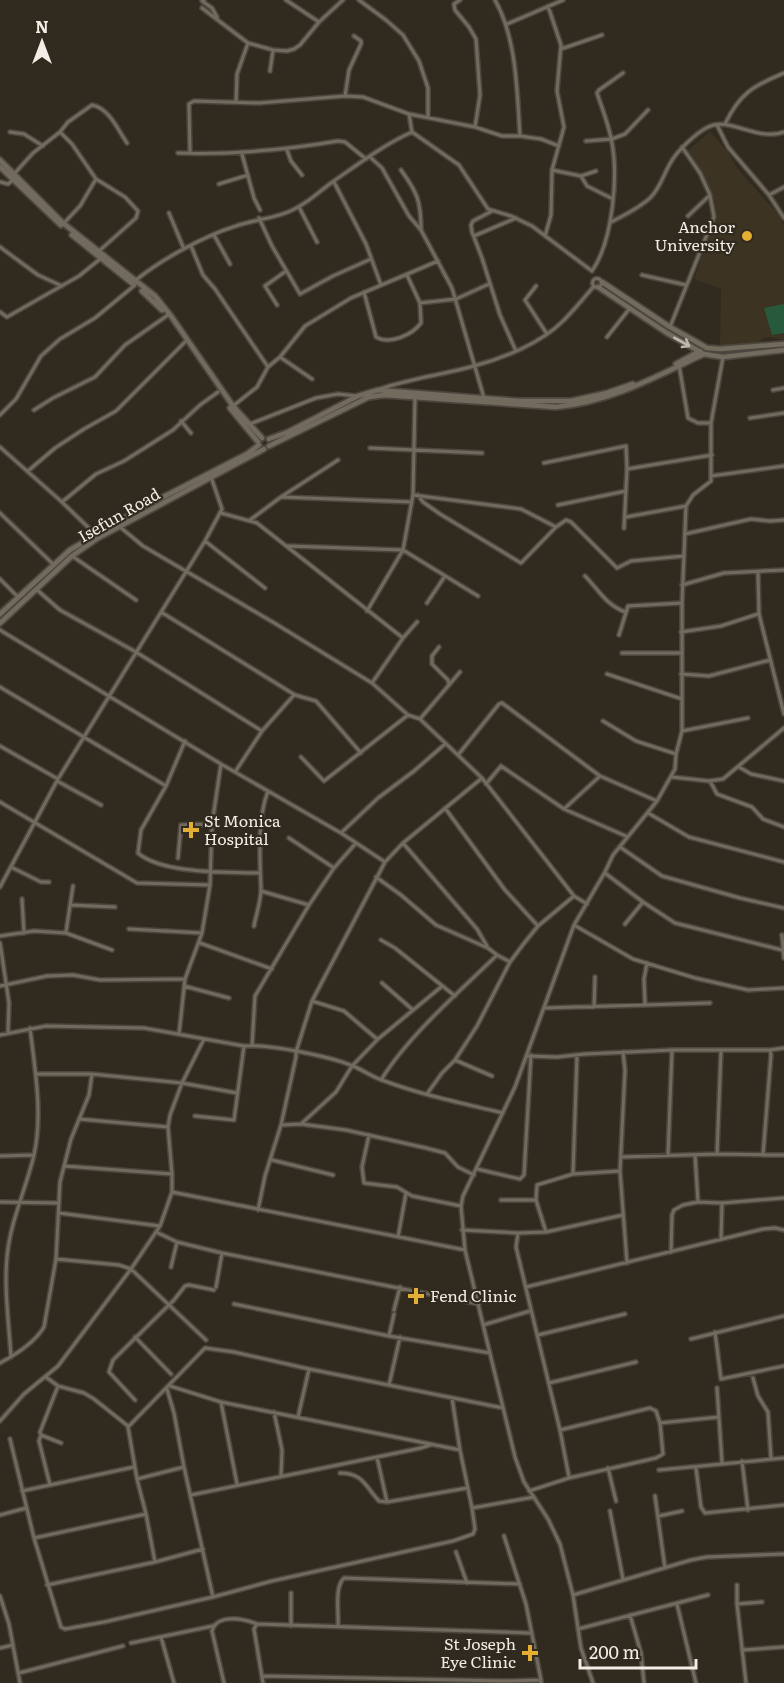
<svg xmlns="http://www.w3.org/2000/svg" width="784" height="1683" font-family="Literata,serif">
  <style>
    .built { fill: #3c3322 }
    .green { fill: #275a3c }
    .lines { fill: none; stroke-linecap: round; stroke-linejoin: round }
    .street-casing { stroke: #4c473e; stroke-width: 6 }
    .secondary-casing { stroke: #4c473e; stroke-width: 8 }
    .street { stroke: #716a5d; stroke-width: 3 }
    .secondary { stroke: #716a5d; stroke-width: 4.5 }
    .oneway { stroke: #beb9b0 }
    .poi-dot { fill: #e4ae35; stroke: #302a1f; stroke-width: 2 }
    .labels { text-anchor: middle; stroke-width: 4.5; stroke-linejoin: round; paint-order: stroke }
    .poi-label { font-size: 16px; fill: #f2eee7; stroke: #302a1f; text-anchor: end }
    .street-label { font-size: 16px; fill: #f2eee7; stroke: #302a1f }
  </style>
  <rect width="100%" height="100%" fill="#302a1f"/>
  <path class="built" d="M710,132L728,152L737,168L777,213L784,225V340L769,337L763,338L756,344L720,347L721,289L694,279L715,222V202L709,186L688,150Z"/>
  <path class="green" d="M784,304V333L772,335L764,308Z"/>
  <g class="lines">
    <g class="street-casing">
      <path id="street" d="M204,0L202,1L212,8L217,17
        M286,0L319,22
        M359,0L386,20L403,35L419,61L428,88V117
        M460,0L454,4L455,10L469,27L476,39L480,95L475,127
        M495,0C517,39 517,92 520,136
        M202,8L248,43L273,50L287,51L294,49L300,45L319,22L343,0
        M507,24L563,0
        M561,49L602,35
        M270,71L273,50
        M345,96L349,70L361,44V41L354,36
        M236,102L237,74L248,43
        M409,114L412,132L459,165L488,209L511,216L532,226L592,271C613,241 619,174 611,138C608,123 602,108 597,93L599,90L623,73
        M725,124C740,93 753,86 784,73
        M717,125L728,147L769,195L784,218
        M10,132L24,134L43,146
        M60,132L72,144L96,179L125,197L138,211L136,218L99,251
        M586,141L612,139L625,134L648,110
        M287,150L291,161L302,175
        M178,153C232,155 284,150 338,141L345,142L366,159
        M190,153L189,104L194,101L259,103L345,96L363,97L409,114L475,127L502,136H520L541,139L559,146
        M242,154L254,198L260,210
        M370,157L382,168L409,216L421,230L452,288L484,398
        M401,170C417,192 421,201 421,229
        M552,170L581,176L596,171
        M14,174L33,153L60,132L68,122L92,105C109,108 118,130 127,143
        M581,176L587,186L613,199
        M0,182L8,184L13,180
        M334,182L366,244L381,285
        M219,184L248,175
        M769,195L784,187
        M299,207L317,242
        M492,211L473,221L471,225L472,232L482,258L500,315L516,351
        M169,213L184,249
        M688,216L710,195
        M259,218L272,246L300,294L333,276L371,259
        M611,222C625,215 639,208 650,198C660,189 664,173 671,162C677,151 696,133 708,127C729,116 757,142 784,132
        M64,223L80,206L96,179
        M214,235L230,264
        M474,236L516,218
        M545,236L551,215L552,170L564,127L557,91L561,45L548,6
        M191,246L203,275L215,289L268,367
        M0,247L38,275L62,286
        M642,275L686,285
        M592.5 283a4.5 4.5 0 1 1 9 0a4.5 4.5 0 1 1-9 0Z
        M136,280C162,259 204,236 236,226C256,219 280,218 298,207C310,201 320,191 331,183C357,165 383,145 412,132
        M536,286L525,300L547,334
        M364,292L376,337C390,345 412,335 421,323L420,303L407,275
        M420,303L456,299L489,284
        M277,305L265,286L286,271
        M0,312L7,317L79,276L100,259
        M670,327L714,217L710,195L700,173L682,147
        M607,337L630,308
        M280,357L312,379
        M679,365L688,418L698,423H711
        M380,389C411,378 442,375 474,366C504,358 541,343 563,321C574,310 584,298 594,286
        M773,390L784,388
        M233,406L257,387L268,367L280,357L305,326L351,298L438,261
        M34,410L53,398L95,377L125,345L168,315
        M0,415L16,399L41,356L60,339L95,318L135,285
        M750,418L784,413
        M181,421L191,433
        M250,424L316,398L338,394L357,396
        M0,447L62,502L96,535
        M370,448L482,453
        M544,463L626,446L627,469L624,528
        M627,469L712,455
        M28,471L55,448L84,429L116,411L185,342
        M711,476L784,466
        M413,495L521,509L556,527L566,520L571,522L617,568L631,561L684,556
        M418,495L423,502L440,514L521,563L556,527
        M281,497L412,502
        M62,502L96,474L124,461L173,430L200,405L218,392
        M558,505L626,491
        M0,513L53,564
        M221,513L257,523L403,638
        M626,517L686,506
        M250,520L281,497L338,460
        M120,527L143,546L276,624L372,683L408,715L420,719L482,778L574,896L587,904
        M685,534L751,519L770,521L784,520
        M205,541L265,588
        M288,546L403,550L478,596
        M72,556L136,600
        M758,572L759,614L784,714
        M585,576C599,590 605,604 625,612
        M0,579L18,597
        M682,585L724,573L784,570
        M36,589L60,610L136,652L262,731
        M427,603L445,576
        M367,611L403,550L413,495L415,398
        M161,612L295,695L316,701L361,753
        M0,630L221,764L341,833L385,862
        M681,632L721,626L758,614
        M619,635L628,606L682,603
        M439,647L432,656V664L448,680L449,684
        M622,653H681
        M607,674L682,699
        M681,674L709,676L770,660
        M372,683L403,638L417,622
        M0,687L166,786
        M420,719L460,672
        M603,721L636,741L676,754
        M682,731L748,718
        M185,741L166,786L141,830L138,853C162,874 227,872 259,873
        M0,746L58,779
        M458,755L499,704L502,703L600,776L657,801
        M301,757L324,781L408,715
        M739,767L751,774L784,781
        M235,772L262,731L294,695
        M672,777L709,781L723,779L784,728
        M57,781L101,805
        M710,781L717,794L752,807L763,819L784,827
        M486,784L501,766L564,809L628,837
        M0,802L137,883L210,885
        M445,808L505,890L538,926
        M564,809L600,776
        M648,813L689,837L784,862
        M341,833L378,798L414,771L445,744
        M289,838L334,868
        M403,843L477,929L487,946
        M620,847L662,876L740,898L784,908
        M178,858L181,825L212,824
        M11,867L41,882H49
        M605,873L643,902L675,923L782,950
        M376,877L401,895L436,925L488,948L497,955L510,962
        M0,887L58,779L205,541L222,509L211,477
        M261,891L309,905
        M22,899L24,933
        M71,905L115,907
        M625,924L643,902
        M574,925L633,959L695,978L748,990L784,988
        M254,926C256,915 261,901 261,889C260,860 257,819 268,791
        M129,929L202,933
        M66,932L73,886
        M782,935L784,958
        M0,936L34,931L66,933L112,950
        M381,940L395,948L455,996
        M0,943L9,1003L8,1033
        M200,943L272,969
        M382,983L413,1010
        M0,986L47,976L73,975L100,980L185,979
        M184,986L229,998
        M312,1001L344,1011L377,1039
        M645,1004L644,979L647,963
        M594,1007L595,977
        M544,1008L710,1003
        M179,1034L185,979L202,933L210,885L212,824L221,764
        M0,1035L46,1026L144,1028L244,1046C269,1044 329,1056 353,1066C363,1070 372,1077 382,1080C421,1095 462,1103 503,1113
        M252,1046L255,996L309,905L334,868L356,843
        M770,1050L784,1048
        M623,1052L625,1070L620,1171L627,1263
        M527,1056L557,1057L585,1054L672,1050H770L771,1055L763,1155
        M455,1060L492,1076
        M36,1074H92L182,1083L237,1093
        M381,1080C408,1036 459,992 497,955
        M427,1094L442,1073L455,1060L477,1026L510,962L525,942L538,926L574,896
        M195,1116L234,1120L244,1046
        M79,1119L168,1127
        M301,1124L336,1092L352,1066L378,1039L441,987
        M281,1125L301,1124L346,1130L426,1148L445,1153L458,1167L474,1175
        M369,1135L362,1167L364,1183L397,1187L412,1196L461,1206
        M717,1154L721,1051
        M668,1155L672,1050
        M695,1155L698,1202
        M0,1156L34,1155
        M621,1157L717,1154L784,1155
        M272,1160L333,1175
        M64,1166L172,1174
        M477,1169L520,1179L524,1175L531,1055
        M573,1174L577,1055
        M172,1192L465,1250
        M501,1200H536
        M0,1202L58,1203
        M258,1210L265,1176L281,1125L296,1057V1052L312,1001L385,862L403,843L482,778
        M59,1213L160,1226
        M462,1230L518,1233L546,1232L623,1215
        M156,1232L177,1242L222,1253L479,1304
        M546,1232L536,1200L537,1185L573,1174L620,1171
        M518,1233L516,1247L560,1430L569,1477
        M398,1237L406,1193
        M721,1239L722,1203
        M671,1252L672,1215L674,1210L683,1205L698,1202L722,1203L784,1198
        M56,1259L119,1265L131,1269L206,1340
        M171,1267L177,1242
        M216,1287L222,1253
        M526,1287L763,1229L775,1228L784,1230
        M234,1304L389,1336L490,1353
        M394,1310L400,1287
        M483,1325L530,1311
        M715,1332L721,1379L784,1366
        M538,1335L625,1314
        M389,1336L394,1314
        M135,1337L171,1374
        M691,1339L784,1316
        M11,1357C9,1324 4,1290 7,1257C10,1222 26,1189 34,1155C43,1114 35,1070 30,1028
        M0,1363C15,1355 35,1342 44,1327L56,1259L60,1182L71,1139L89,1095L92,1074
        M46,1377L58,1386L84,1393L94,1399L128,1426
        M753,1378L758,1396L768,1412L771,1458
        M549,1383L636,1362
        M389,1385L400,1337
        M58,1386L40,1432L41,1435L61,1443
        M170,1386L221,1402L460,1450
        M717,1388L722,1463
        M167,1389L174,1413L184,1467L213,1597
        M135,1400L109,1372L113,1360L174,1300L185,1286L189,1285L214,1290
        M221,1402L237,1484
        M274,1412L282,1450L281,1476
        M298,1417L309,1369
        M0,1421L24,1394L58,1366L131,1269L160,1226L172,1192V1174L168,1127L170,1115L182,1083L204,1039
        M660,1423L719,1417
        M41,1435L39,1441L50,1485
        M10,1439L34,1538L61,1627L65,1629L104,1622L213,1597L272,1581L453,1541L473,1534L475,1529L472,1508L460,1450L452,1398
        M377,1457L387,1502L467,1488
        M742,1461L748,1510
        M184,1467L137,1479L128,1427L205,1348L234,1352L309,1369L503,1408
        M608,1468L616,1501
        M696,1468L701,1507L705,1513L784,1505
        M659,1470L784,1458
        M340,1473C363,1473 365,1486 379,1501L387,1502
        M137,1479L146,1514
        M22,1491L134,1467
        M529,1491L569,1478L656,1458L663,1454L660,1423L656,1411L650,1408L560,1430
        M191,1495L421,1448L430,1445
        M655,1496L665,1568
        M472,1508L534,1497
        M610,1511L623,1579
        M0,1515L26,1508
        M659,1516L682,1511
        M504,1536L526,1604L541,1680
        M34,1538L146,1514L155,1562
        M456,1552L467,1583
        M47,1585L155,1562L203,1549
        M737,1585V1604L746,1683
        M291,1593V1626
        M573,1595L691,1560L707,1557L784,1554
        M0,1596L9,1624L20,1683
        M677,1604L696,1683
        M737,1604L762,1602
        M630,1615L641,1653L644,1683
        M257,1624L254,1629L263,1683
        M338,1626C339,1613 334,1587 344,1578L520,1584
        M578,1629L708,1595
        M161,1637L174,1683
        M131,1643L213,1626
        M0,1648L13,1645
        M742,1650L784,1647
        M19,1673L123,1646
        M262,1676L504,1681L541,1680V1683
        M224,1683L212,1631C217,1613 244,1619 257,1624L530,1633
        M593,1683L581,1648L573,1595L560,1544L548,1519L524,1482L515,1457L465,1250L461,1206L463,1196L515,1087L574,925L605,872L613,855L657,801L675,769L676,754L682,731V603L686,506L693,495L711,481V423L723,357"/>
    </g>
    <g class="secondary-casing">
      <path id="secondary" d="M0,160L63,223L155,296L171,316L233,406L262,438
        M0,167L61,225
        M72,235L133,284
        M602,282L670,327L707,348L720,349L784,344
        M598,287L667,333L704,354L723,357L784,350
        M142,291L162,310
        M676,364L700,351
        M230,408L258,442
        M269,439L288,432L358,396L378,390L519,401H571L607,393L633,384
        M269,446L369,397L384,395L556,407C611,402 655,377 704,354
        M0,614L70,550L140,509L247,454L259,445
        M0,623L72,556L98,538L264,449"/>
    </g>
    <use href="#street" class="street"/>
    <use href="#secondary" class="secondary"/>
  </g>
  <defs><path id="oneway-shaft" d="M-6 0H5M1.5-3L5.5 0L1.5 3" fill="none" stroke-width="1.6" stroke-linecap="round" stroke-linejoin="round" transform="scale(1.5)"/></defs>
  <use class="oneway" href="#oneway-shaft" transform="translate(682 342) rotate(29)"/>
  <g class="poi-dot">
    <circle cx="747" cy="236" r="6"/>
    <path d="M188 821h6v6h6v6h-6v6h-6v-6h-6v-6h6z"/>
    <path d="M413 1287h6v6h6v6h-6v6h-6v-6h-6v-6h6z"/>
    <path d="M527 1644h6v6h6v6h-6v6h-6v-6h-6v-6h6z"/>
  </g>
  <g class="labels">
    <g class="poi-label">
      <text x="735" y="233">Anchor<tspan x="735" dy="18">University</tspan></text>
      <text x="204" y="827" text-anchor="start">St Monica<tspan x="204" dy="18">Hospital</tspan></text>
      <text x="430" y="1302" text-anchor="start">Fend Clinic</text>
      <text x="516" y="1650">St Joseph<tspan x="516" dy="18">Eye Clinic</tspan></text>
    </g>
    <g class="street-label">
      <text transform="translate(119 515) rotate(-30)" y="6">Isefun Road</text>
    </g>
  </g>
  <g transform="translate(42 42)" stroke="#302a1f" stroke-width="4.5" paint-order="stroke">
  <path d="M0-4.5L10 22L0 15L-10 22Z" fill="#f2eee7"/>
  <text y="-9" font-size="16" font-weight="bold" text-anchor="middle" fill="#f2eee7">N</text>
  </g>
  <path d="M580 1659v9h116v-9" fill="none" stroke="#f2eee7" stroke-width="3"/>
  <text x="589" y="1659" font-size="18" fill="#f2eee7" stroke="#302a1f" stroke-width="4.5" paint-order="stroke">200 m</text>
</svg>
